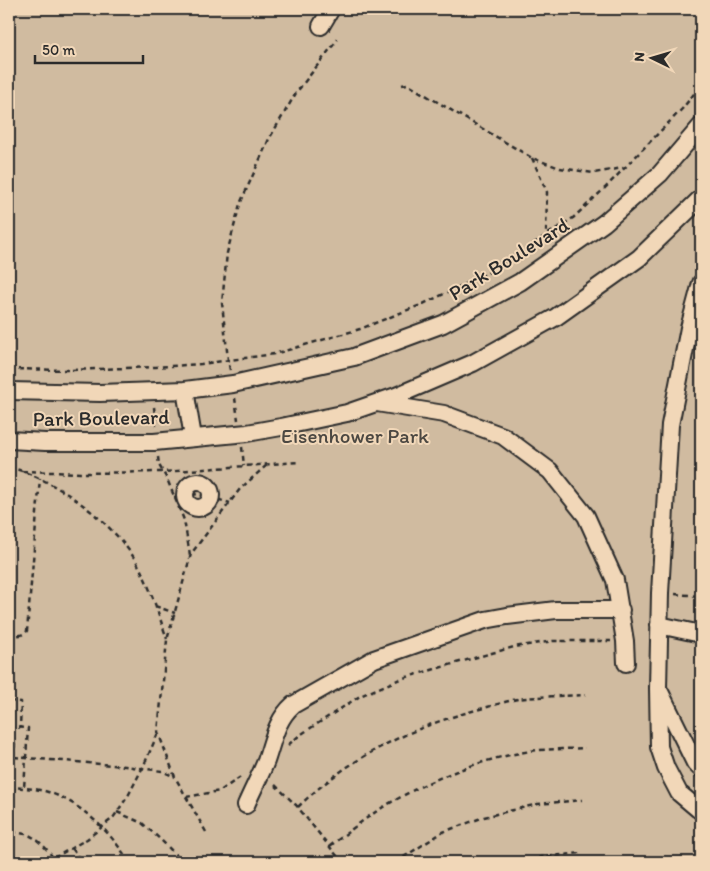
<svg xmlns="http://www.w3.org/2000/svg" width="710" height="871" font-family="Itim,sans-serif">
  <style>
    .green { fill: #d0bba0; stroke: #7e7366 }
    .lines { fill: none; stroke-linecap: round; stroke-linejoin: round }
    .minor-casing { stroke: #2b2b2b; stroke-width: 20 }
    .path { stroke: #2b2b2b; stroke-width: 2.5; stroke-dasharray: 5 4; stroke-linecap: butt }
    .minor { stroke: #f1d7b8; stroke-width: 16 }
    .labels { text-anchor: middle; stroke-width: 4; stroke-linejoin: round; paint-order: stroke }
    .street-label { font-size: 21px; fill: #2b2b2b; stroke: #f1d7b8 }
    .park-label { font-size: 21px; fill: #4c4842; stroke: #f1d7b8 }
  </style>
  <rect width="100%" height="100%" fill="#f1d7b8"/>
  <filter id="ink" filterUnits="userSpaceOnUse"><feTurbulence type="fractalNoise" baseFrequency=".02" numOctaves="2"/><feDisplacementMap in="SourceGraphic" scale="10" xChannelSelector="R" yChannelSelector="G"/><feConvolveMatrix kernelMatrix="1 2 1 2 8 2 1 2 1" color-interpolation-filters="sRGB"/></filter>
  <g filter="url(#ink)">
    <path class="green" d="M9,9H701V862H9Z"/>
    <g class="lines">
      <g class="minor-casing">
        <path id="minor" d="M321,26L331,9
          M701,283L689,328L670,425L660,593L658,688L659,747L666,768L679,793L698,809L701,811
          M185,390L193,437
          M9,391L100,393L185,390L233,384L354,357L443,324L520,282L604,223L660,174L701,126
          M377,403L444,414L503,436L550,471L586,516L615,580L625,641L626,663
          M9,440L45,442H154L247,433L281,427L347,413L396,396L473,363L556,317L639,258L701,198
          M185 495a13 13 0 1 1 26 0a13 13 0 1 1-26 0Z
          M659,625L701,634
          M660,692L695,763L701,769
          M246,805C252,791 260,776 266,761C273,741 276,720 293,705L374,659L485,620L507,616L556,610H621"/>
      </g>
      <path class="path" d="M402,85L407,84L532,158L560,168L594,173L623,168
        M532,158L547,192L546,236
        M9,369L69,370L156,367L201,364L274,354L360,329L423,304L486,274L573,218L605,188L682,109L701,85
        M230,370L228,360L222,303L227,253L240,204L269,139L296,93L338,39
        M235,398L238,420
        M154,407L156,426
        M242,447L244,466
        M158,457L159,465L167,479L184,520L190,555
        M9,467C55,479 111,520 136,561C150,585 158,613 167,639
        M22,471L80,473L163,472L299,462
        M174,497L199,494L230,503
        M675,594L701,596
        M155,606L175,613
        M9,635C16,635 22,637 27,631L40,478
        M9,701L21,702L20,728
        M9,727L28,728L24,788
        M9,740H15L12,775H9
        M288,745L300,735L360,696L400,679L481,656L514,647L553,641H611
        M14,757L125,766L162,771L175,777
        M275,785L296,805L342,862
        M9,787C22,788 35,788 48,792C80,802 112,833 129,862
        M186,797L220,791L242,776
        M298,807C349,757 415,725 484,708C495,705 507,701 518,699C540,696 564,696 586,695
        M117,812L142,823L161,840L177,856
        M12,832C17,833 24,833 29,835C39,840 50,851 55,862
        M206,832L175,777L158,732L167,640L191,554L240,489L268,464
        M330,846C352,829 374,811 399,798C439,775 494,755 539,750C554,749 570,749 585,748
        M72,848L82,862
        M54,858L87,839L113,818L128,796L144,765L158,733
        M9,862L14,788
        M396,862L443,832L484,817L538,804L582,800
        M521,862L542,857L582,853"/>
      <use href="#minor" class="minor"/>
    </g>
  </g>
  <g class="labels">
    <g class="street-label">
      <text transform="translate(509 259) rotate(-32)" y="7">Park Boulevard</text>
      <text transform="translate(101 418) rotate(-1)" y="7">Park Boulevard</text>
    </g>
    <g class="park-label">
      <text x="355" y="443">Eisenhower Park</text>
    </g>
  </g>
  <rect width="710" height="871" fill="none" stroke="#f1d7b8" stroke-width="30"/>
  <rect x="15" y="15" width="680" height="841" fill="none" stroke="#2b2b2b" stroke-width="2" filter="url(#ink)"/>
  <g transform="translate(652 58) rotate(275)" stroke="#f1d7b8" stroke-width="4" paint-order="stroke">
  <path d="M0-4L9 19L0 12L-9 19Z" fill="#2b2b2b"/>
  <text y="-8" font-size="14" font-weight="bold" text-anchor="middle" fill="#2b2b2b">N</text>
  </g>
  <path d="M35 55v8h108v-8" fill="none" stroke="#2b2b2b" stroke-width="2.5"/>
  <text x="42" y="55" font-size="15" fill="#2b2b2b" stroke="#f1d7b8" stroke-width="4" paint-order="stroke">50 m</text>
</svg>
